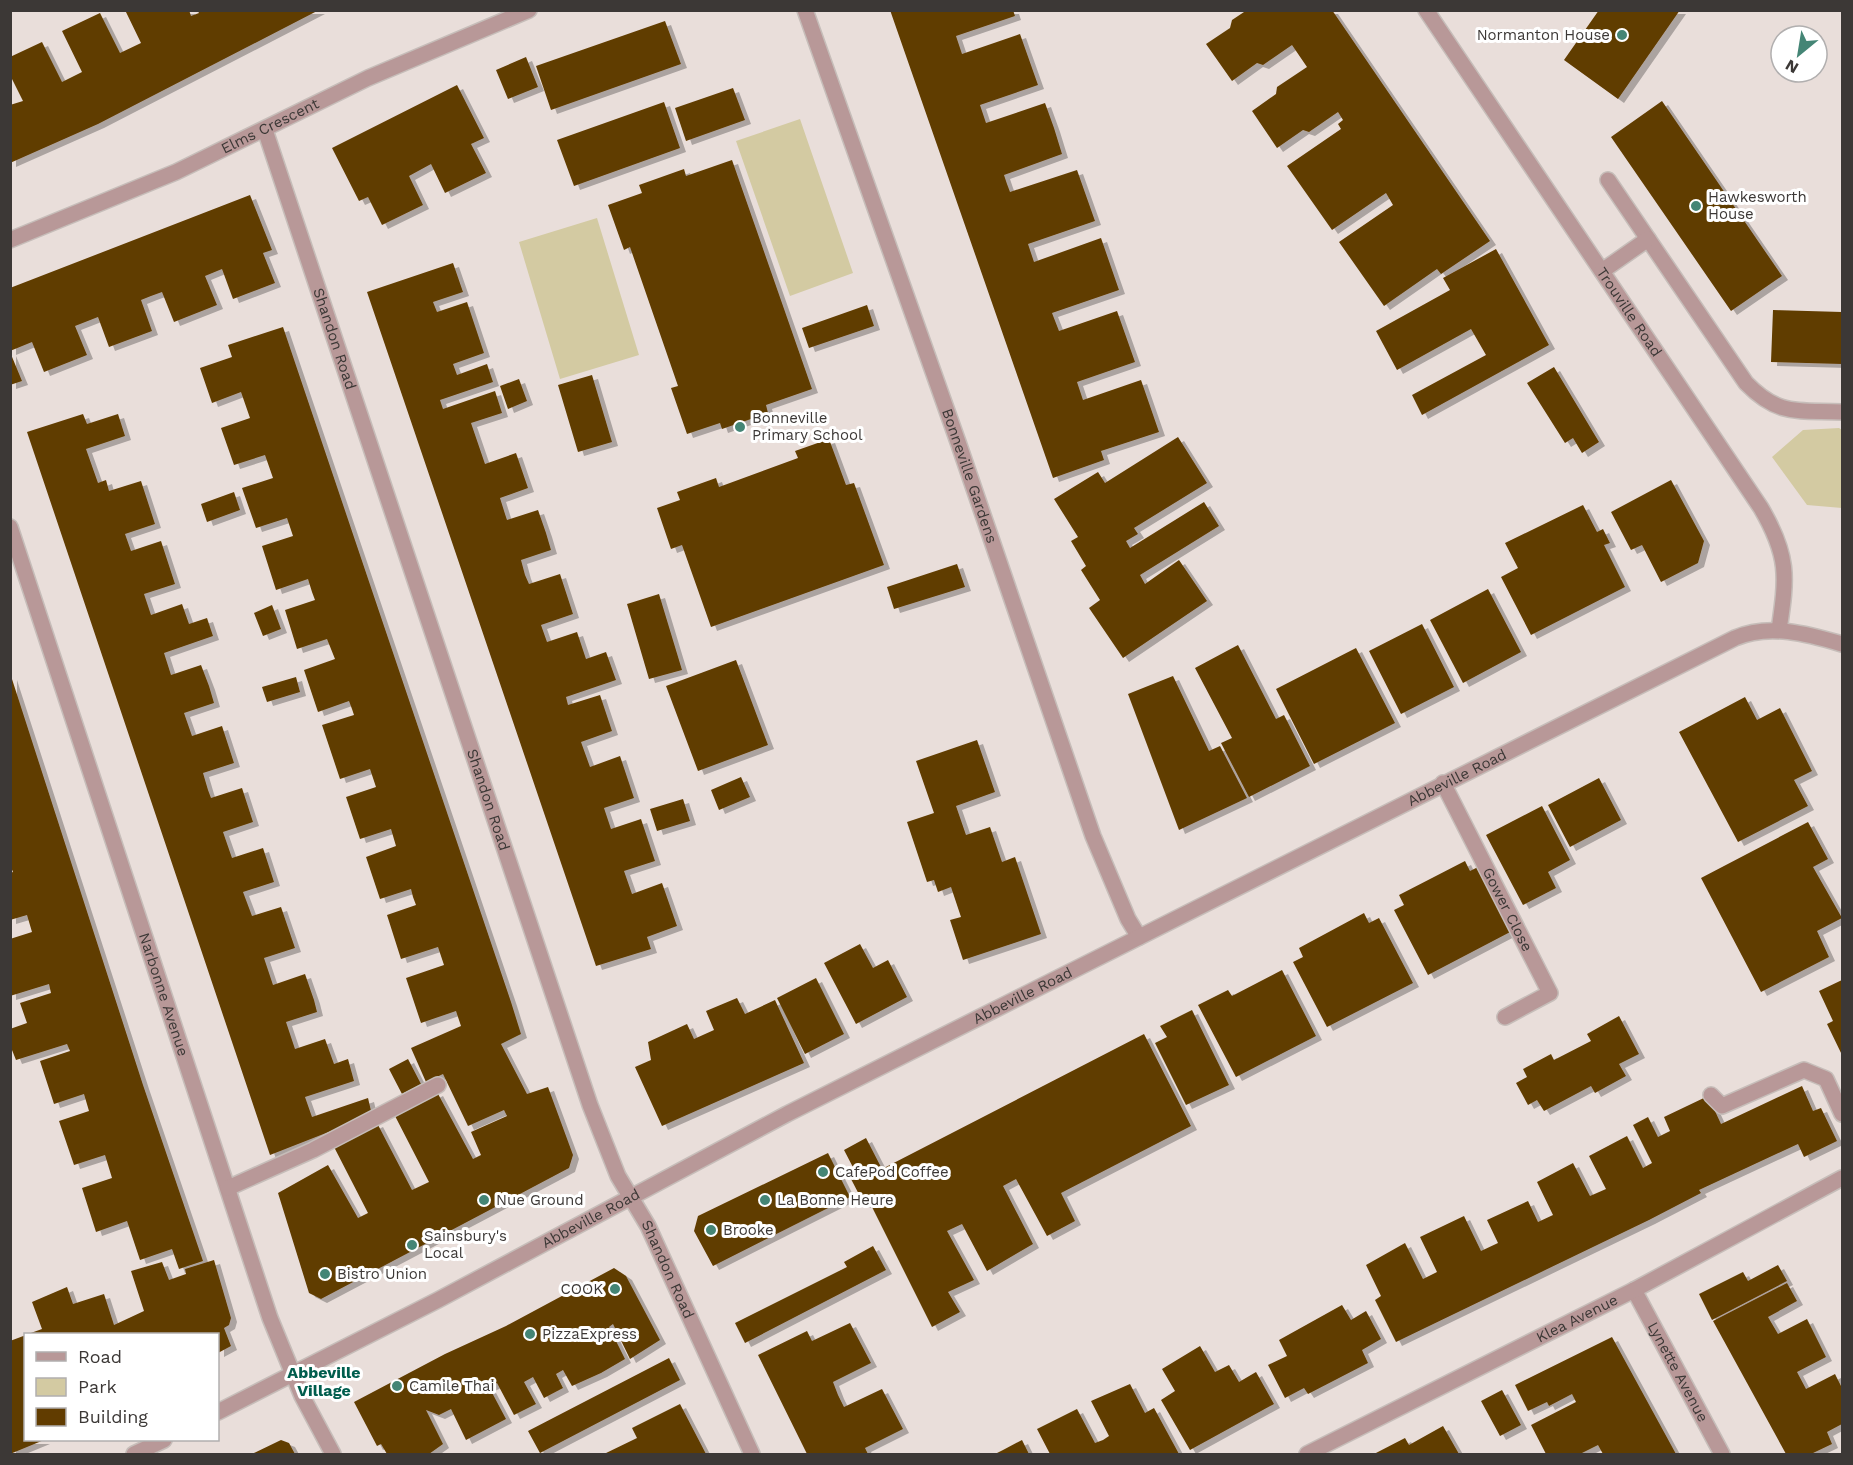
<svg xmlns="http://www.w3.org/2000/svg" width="1853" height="1465" font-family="'Work Sans',sans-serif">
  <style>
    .green { fill: #d3caa2 }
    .building { fill: #613c00; filter: url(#shadow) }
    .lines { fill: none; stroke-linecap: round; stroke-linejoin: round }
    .minor-casing { stroke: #c6bdb9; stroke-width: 18 }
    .minor { stroke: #b89898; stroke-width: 15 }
    .poi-dot { fill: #448575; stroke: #fff; stroke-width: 2 }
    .labels { text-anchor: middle; stroke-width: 6; stroke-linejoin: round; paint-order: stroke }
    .poi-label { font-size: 15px; fill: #3c3836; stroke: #fff; text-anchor: start }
    .street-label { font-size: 15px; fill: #3c3836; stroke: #fff }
    .neighbourhood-label { font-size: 16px; font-weight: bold; fill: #005d4d; stroke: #fff }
  </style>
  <defs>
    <filter id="shadow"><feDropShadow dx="6" dy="4" stdDeviation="0" flood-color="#0004"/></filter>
  </defs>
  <rect width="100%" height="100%" fill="#e9deda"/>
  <path class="green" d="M800,119L853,273L790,296L736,141Z
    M597,218L639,355L560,379L519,242Z
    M1839,428L1842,430V508L1807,505L1772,457L1803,430Z"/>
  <path class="building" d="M125,10H189L191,16L199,13L197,10H319L98,124L10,163V105L23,101L10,75V57L42,42L62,82L82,72L62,31L100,13L120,53L141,43Z
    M890,10H1013L1015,16L956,36L962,54L1020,34L1038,85L980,105L986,123L1045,103L1054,128L1062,154L1004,175L1007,184L1010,192L1077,170L1095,221L1028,244L1034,262L1101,238L1119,290L1052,313L1059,331L1117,311L1135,362L1077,382L1083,400L1141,380L1159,432L1101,451L1104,460L1053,478Z
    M1247,10H1332L1490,241L1441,274L1437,269L1384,306L1339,242L1393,205L1386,193L1332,230L1287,166L1341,129L1338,124L1343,120L1338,112L1309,132L1303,130L1277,148L1252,111L1276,94L1277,87L1307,67L1292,45L1263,65L1257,63L1232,81L1206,44L1230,28L1232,20Z
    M1599,10H1680L1618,99L1564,60Z
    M665,21L681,64L551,110L536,66Z
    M526,57L538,87L508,99L496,70Z
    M457,85L484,138L471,144L486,173L445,193L431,164L409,176L423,205L382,225L368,197L359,201L332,148Z
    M733,88L745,120L686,141L675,108Z
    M1662,101L1782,276L1731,311L1611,137Z
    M664,102L680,148L574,186L557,140Z
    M732,160L812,389L766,405L768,413L722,429L720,423L687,434L671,388L678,386L630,247L624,250L608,205L642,193L639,185L684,169L686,176Z
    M250,195L272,250L263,253L275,283L233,299L222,269L205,276L217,305L174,322L162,292L151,296L141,300L152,331L109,347L98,317L75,326L87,355L44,372L32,342L10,351V288Z
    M1496,249L1549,345L1422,415L1412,395L1486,355L1471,329L1397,370L1376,331L1450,290L1443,278Z
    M453,263L463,292L433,302L437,312L467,302L484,353L453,364L457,375L487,364L493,382L440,400L443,409L495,391L502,413L471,423L485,464L516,453L528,488L500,498L505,514L507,520L538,510L546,533L551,550L521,560L525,575L529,584L560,574L573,614L541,625L547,642L577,632L586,659L606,652L616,680L566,697L568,705L600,695L612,731L581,742L590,767L620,756L634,798L604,808L611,829L641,819L655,861L624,871L632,894L662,883L677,926L647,937L651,949L596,966L367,292Z
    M867,305L874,326L809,348L802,328Z
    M1773,310L1842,312V364L1771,362Z
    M283,327L511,1002L521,1034L501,1044L527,1094L548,1087L573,1155L569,1168L321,1299L309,1293L278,1193L328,1165L358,1218L368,1213L333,1145L377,1123L412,1190L429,1182L394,1114L437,1092L473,1159L481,1155L471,1132L507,1116L504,1110L468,1126L443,1074L426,1082L411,1048L461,1026L456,1011L421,1023L406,978L444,965L438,947L401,959L387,915L416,905L413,897L411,889L380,899L366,857L396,846L391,829L360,839L346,797L376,787L370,769L340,779L322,725L354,715L352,709L349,701L318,712L304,670L335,659L327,639L297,649L285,610L315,600L312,592L308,579L276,590L262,546L293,536L287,518L256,528L242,488L273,478L265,455L234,465L221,428L250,418L241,392L212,403L200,368L232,357L228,345Z
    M10,352L22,381L10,385Z
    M1554,367L1599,442L1582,453L1573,438L1565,443L1527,383Z
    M592,375L612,442L578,452L558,385Z
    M519,379L527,401L508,409L500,386Z
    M83,414L87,424L118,414L125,436L86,449L98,483L106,480L109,491L141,481L155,524L125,534L131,551L161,541L175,584L144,594L151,615L182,604L189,624L207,618L213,636L164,653L171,675L201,665L209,686L214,703L184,713L192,736L222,726L234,763L203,773L208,790L211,798L242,788L253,822L223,832L232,858L263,848L274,882L243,892L252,916L281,907L295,948L264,958L273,985L305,974L314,1000L317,1012L286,1022L295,1049L325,1039L334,1064L348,1059L354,1081L305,1097L312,1117L368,1098L372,1115L270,1155L27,432Z
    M1178,437L1207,483L1134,528L1138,534L1126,541L1130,548L1204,502L1219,526L1140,575L1145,584L1179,560L1207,601L1123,658L1089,608L1100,600L1081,570L1086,566L1071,541L1078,537L1054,499L1098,472L1105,483Z
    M829,439L846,485L854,483L884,565L711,627L682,545L671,549L657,508L680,500L677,492L716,478L719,487L798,458L795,451Z
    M1671,480L1704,541L1698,563L1661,582L1642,545L1631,550L1611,512Z
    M234,492L240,510L207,522L201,504Z
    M1583,505L1597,532L1603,529L1610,543L1604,545L1625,587L1531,635L1501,577L1518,568L1505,543Z
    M957,564L965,587L894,609L887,587Z
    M1488,589L1521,652L1463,683L1430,620Z
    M659,594L682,670L649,679L627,604Z
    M272,605L281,629L263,636L254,613Z
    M1422,624L1454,687L1401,714L1369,651Z
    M1238,645L1276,719L1284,715L1310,766L1249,797L1221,743L1232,738L1195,668Z
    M1356,648L1395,723L1314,764L1276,689Z
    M736,660L768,745L698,771L666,686Z
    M11,676L143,1085L203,1261L179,1269L172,1249L140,1260L127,1221L96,1232L82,1188L112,1178L105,1155L74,1165L59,1121L89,1111L84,1094L54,1104L40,1061L70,1051L67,1044L16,1060L10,1045V1029L27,1023L20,1003L51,993L49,984L10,996V939L32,932L27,915L10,920V873L13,872L10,865Z
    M1173,676L1209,751L1220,746L1247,798L1179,830L1128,694Z
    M296,677L300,692L267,702L262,687Z
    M1745,697L1757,720L1780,708L1812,771L1794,780L1808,806L1738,842L1679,732Z
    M977,740L995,792L956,806L966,835L990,827L1002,862L1015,857L1041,934L963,960L950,920L961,917L951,887L938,892L934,880L927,882L907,822L934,813L916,761Z
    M741,777L750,797L719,810L711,790Z
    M1599,778L1621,820L1570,847L1548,805Z
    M683,799L690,821L657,831L650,809Z
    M1542,806L1570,860L1548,872L1556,888L1523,905L1486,835Z
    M1808,822L1828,859L1813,867L1842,918L1817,931L1829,957L1761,992L1701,878Z
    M1465,861L1470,871L1480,866L1514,930L1428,975L1394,910L1404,905L1399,895Z
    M1364,913L1369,923L1379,918L1413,983L1327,1027L1293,962L1303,957L1299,948Z
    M860,944L873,968L888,960L907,997L856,1024L824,963Z
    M1282,970L1316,1036L1236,1077L1198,1005L1228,990L1232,996Z
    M816,978L844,1034L805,1054L777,998Z
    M1842,980V1055L1827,1024L1833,1021L1819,991Z
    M737,998L745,1014L775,1000L804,1063L662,1126L635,1067L651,1060L648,1042L687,1024L694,1039L714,1030L706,1011Z
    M1192,1010L1229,1085L1186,1105L1155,1043L1167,1037L1160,1026Z
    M1619,1016L1639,1054L1619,1064L1626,1076L1595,1093L1591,1086L1544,1111L1537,1100L1528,1105L1516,1083L1527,1077L1523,1069L1551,1054L1554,1060L1591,1041L1587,1034Z
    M1144,1034L1191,1126L1061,1193L1075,1221L1047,1236L1016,1179L1003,1186L1033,1244L987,1271L962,1224L947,1231L974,1280L948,1292L960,1312L932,1327L869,1201L864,1204L851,1179L857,1175L844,1150L866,1138L882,1169Z
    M408,1059L421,1084L402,1094L389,1069Z
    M1802,1086L1813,1111L1821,1108L1837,1141L1804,1157L1798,1144L1699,1190L1701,1193L1649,1220L1396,1342L1375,1300L1381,1296L1366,1265L1405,1243L1423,1279L1437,1272L1420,1237L1464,1216L1481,1251L1498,1243L1487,1220L1528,1201L1538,1222L1553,1215L1537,1182L1573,1163L1590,1196L1606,1189L1589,1156L1627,1136L1643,1168L1652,1163L1633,1125L1648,1117L1658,1137L1670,1131L1664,1117L1708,1096L1721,1124Z
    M828,1153L850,1197L713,1266L694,1231L698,1216Z
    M873,1246L886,1270L745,1343L735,1323L847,1267L844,1262Z
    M214,1260L231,1318L229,1325L224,1328L231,1346L218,1353V1334H28L42,1329L32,1302L67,1287L73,1304L104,1294L114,1325L144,1311L131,1271L162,1262L169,1280L186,1274L185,1269Z
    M1778,1265L1787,1281L1712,1320L1699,1294L1743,1272L1748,1281Z
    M614,1268L626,1276L660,1340L630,1359L613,1324L609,1327L625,1359L601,1373L572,1386L563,1370L556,1374L563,1388L544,1398L533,1377L524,1382L536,1404L514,1415L497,1383L489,1387L506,1419L466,1440L451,1409L439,1415L426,1410L443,1444L429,1454H387L381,1444L377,1446L354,1402L445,1354L506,1326Z
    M1787,1283L1797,1301L1768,1317L1778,1334L1807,1319L1826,1357L1797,1372L1806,1389L1835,1374L1842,1388V1424L1827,1432L1832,1444L1811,1454H1786L1713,1321Z
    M1342,1305L1351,1320L1366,1311L1381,1339L1362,1350L1368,1363L1308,1394L1304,1388L1285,1398L1268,1365L1287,1356L1279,1340Z
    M850,1323L871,1363L833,1382L838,1395L844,1407L882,1389L903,1429L865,1448L868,1454H807L758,1355L807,1331L812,1341Z
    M26,1335V1440H44L10,1454V1341Z
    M1612,1337L1676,1454H1603L1598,1445L1580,1454H1546L1531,1425L1576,1402L1572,1394L1549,1406L1547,1402L1528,1411L1515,1385Z
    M1200,1346L1215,1372L1229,1365L1239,1382L1256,1372L1274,1404L1190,1450L1161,1400L1175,1391L1162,1369Z
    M669,1358L680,1380L540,1453L528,1431Z
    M1130,1384L1145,1413L1154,1408L1179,1454H1050L1037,1429L1077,1409L1095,1443L1103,1440L1109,1436L1091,1401Z
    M1502,1390L1521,1425L1500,1436L1481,1401Z
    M680,1404L706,1454H604L637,1438L632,1428Z
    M1443,1426L1459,1454H1374L1405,1438L1409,1445Z
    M281,1440L289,1443L295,1454H252Z
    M1022,1440L1029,1454H995L1003,1450Z"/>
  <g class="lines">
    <g class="minor-casing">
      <g id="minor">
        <path id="s1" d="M805,10L958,442L1093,836L1128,919L1139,937"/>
        <path id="s2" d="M1426,10L1761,508C1789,556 1787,576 1779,630"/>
        <path id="s3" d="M265,130L590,1105L618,1176L648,1226L752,1454"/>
        <path d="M1608,180L1746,383C1779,417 1799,410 1842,412"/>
        <path id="s4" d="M10,240L176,172L368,78L529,10"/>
        <path d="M1602,271L1648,239"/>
        <path id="s5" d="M10,527L270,1318L302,1396L333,1454"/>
        <path id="s6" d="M1443,783L1550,993L1505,1017"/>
        <path d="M1711,1095L1722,1106L1804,1070L1826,1079L1842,1114"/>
        <path d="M228,1188L313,1150L438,1085"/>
        <path id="s7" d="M1634,1290L1722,1454"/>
        <path id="s8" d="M218,1412L438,1300L787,1114L1735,638C1769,623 1808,634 1842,644"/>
        <path d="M134,1454L164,1440"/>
        <path id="s9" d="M1307,1454L1634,1290L1842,1178"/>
      </g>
    </g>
    <use href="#minor" class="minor"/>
  </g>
  <g class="poi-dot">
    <circle cx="1622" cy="35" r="6"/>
    <circle cx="1696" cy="206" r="6"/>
    <circle cx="740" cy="427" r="6"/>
    <circle cx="823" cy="1172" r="6"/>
    <circle cx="484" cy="1200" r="6"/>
    <circle cx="765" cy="1200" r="6"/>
    <circle cx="711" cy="1230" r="6"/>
    <circle cx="412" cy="1245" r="6"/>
    <circle cx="325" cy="1274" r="6"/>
    <circle cx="615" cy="1289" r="6"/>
    <circle cx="530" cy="1334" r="6"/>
    <circle cx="397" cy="1386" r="6"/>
  </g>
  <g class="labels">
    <g class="poi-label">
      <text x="1610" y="40" text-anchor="end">Normanton House</text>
      <text x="1708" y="202">Hawkesworth<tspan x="1708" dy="17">House</tspan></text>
      <text x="752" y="423">Bonneville<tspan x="752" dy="17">Primary School</tspan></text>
      <text x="835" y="1177">CafePod Coffee</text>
      <text x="496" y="1205">Nue Ground</text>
      <text x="777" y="1205">La Bonne Heure</text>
      <text x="723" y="1235">Brooke</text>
      <text x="424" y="1241">Sainsbury's<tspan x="424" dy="17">Local</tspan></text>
      <text x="337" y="1279">Bistro Union</text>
      <text x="603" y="1294" text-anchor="end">COOK</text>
      <text x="542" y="1339">PizzaExpress</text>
      <text x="409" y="1391">Camile Thai</text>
    </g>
    <g class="street-label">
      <text dy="5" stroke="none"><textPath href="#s4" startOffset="284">Elms Crescent</textPath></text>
      <text dy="5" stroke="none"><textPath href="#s2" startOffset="364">Trouville Road</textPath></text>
      <text dy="5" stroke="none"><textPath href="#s3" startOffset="220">Shandon Road</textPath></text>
      <text dy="5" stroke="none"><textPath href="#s1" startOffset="494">Bonneville Gardens</textPath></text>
      <text dy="5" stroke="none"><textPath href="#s8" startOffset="1392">Abbeville Road</textPath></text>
      <text dy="5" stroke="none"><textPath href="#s3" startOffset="706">Shandon Road</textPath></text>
      <text dy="5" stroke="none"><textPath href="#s6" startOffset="142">Gower Close</textPath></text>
      <text dy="5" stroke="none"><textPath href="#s5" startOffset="492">Narbonne Avenue</textPath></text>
      <text dy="5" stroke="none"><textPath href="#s8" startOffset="906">Abbeville Road</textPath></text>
      <text dy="5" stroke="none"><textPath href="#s8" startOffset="420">Abbeville Road</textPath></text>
      <text dy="5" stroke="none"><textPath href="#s3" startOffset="1210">Shandon Road</textPath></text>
      <text dy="5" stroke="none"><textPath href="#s9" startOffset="302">Klea Avenue</textPath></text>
      <text dy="5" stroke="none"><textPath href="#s7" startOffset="93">Lynette Avenue</textPath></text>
    </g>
    <g class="neighbourhood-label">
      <text x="324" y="1378">Abbeville<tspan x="324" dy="18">Village</tspan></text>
    </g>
  </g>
  <rect width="1853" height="1465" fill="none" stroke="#3c3836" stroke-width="24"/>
  <rect x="24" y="1333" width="195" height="108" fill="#ffffff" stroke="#b1afaf" stroke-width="1.5"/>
  <rect x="36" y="1352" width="30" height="9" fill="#b89898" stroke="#b1afaf" stroke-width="1.5"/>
  <text x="78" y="1363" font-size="18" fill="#3c3836">Road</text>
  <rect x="36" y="1378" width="30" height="18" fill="#d3caa2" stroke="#b1afaf" stroke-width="1.5"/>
  <text x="78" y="1393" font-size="18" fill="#3c3836">Park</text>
  <rect x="36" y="1408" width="30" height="18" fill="#613c00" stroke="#b1afaf" stroke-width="1.5"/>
  <text x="78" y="1423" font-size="18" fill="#3c3836">Building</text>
  <g transform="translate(1799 54) rotate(210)"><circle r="28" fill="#ffffff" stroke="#b1afaf" stroke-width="1.5"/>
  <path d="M0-4.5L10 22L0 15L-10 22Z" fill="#448575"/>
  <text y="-9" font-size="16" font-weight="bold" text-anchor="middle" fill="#3c3836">N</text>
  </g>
</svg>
